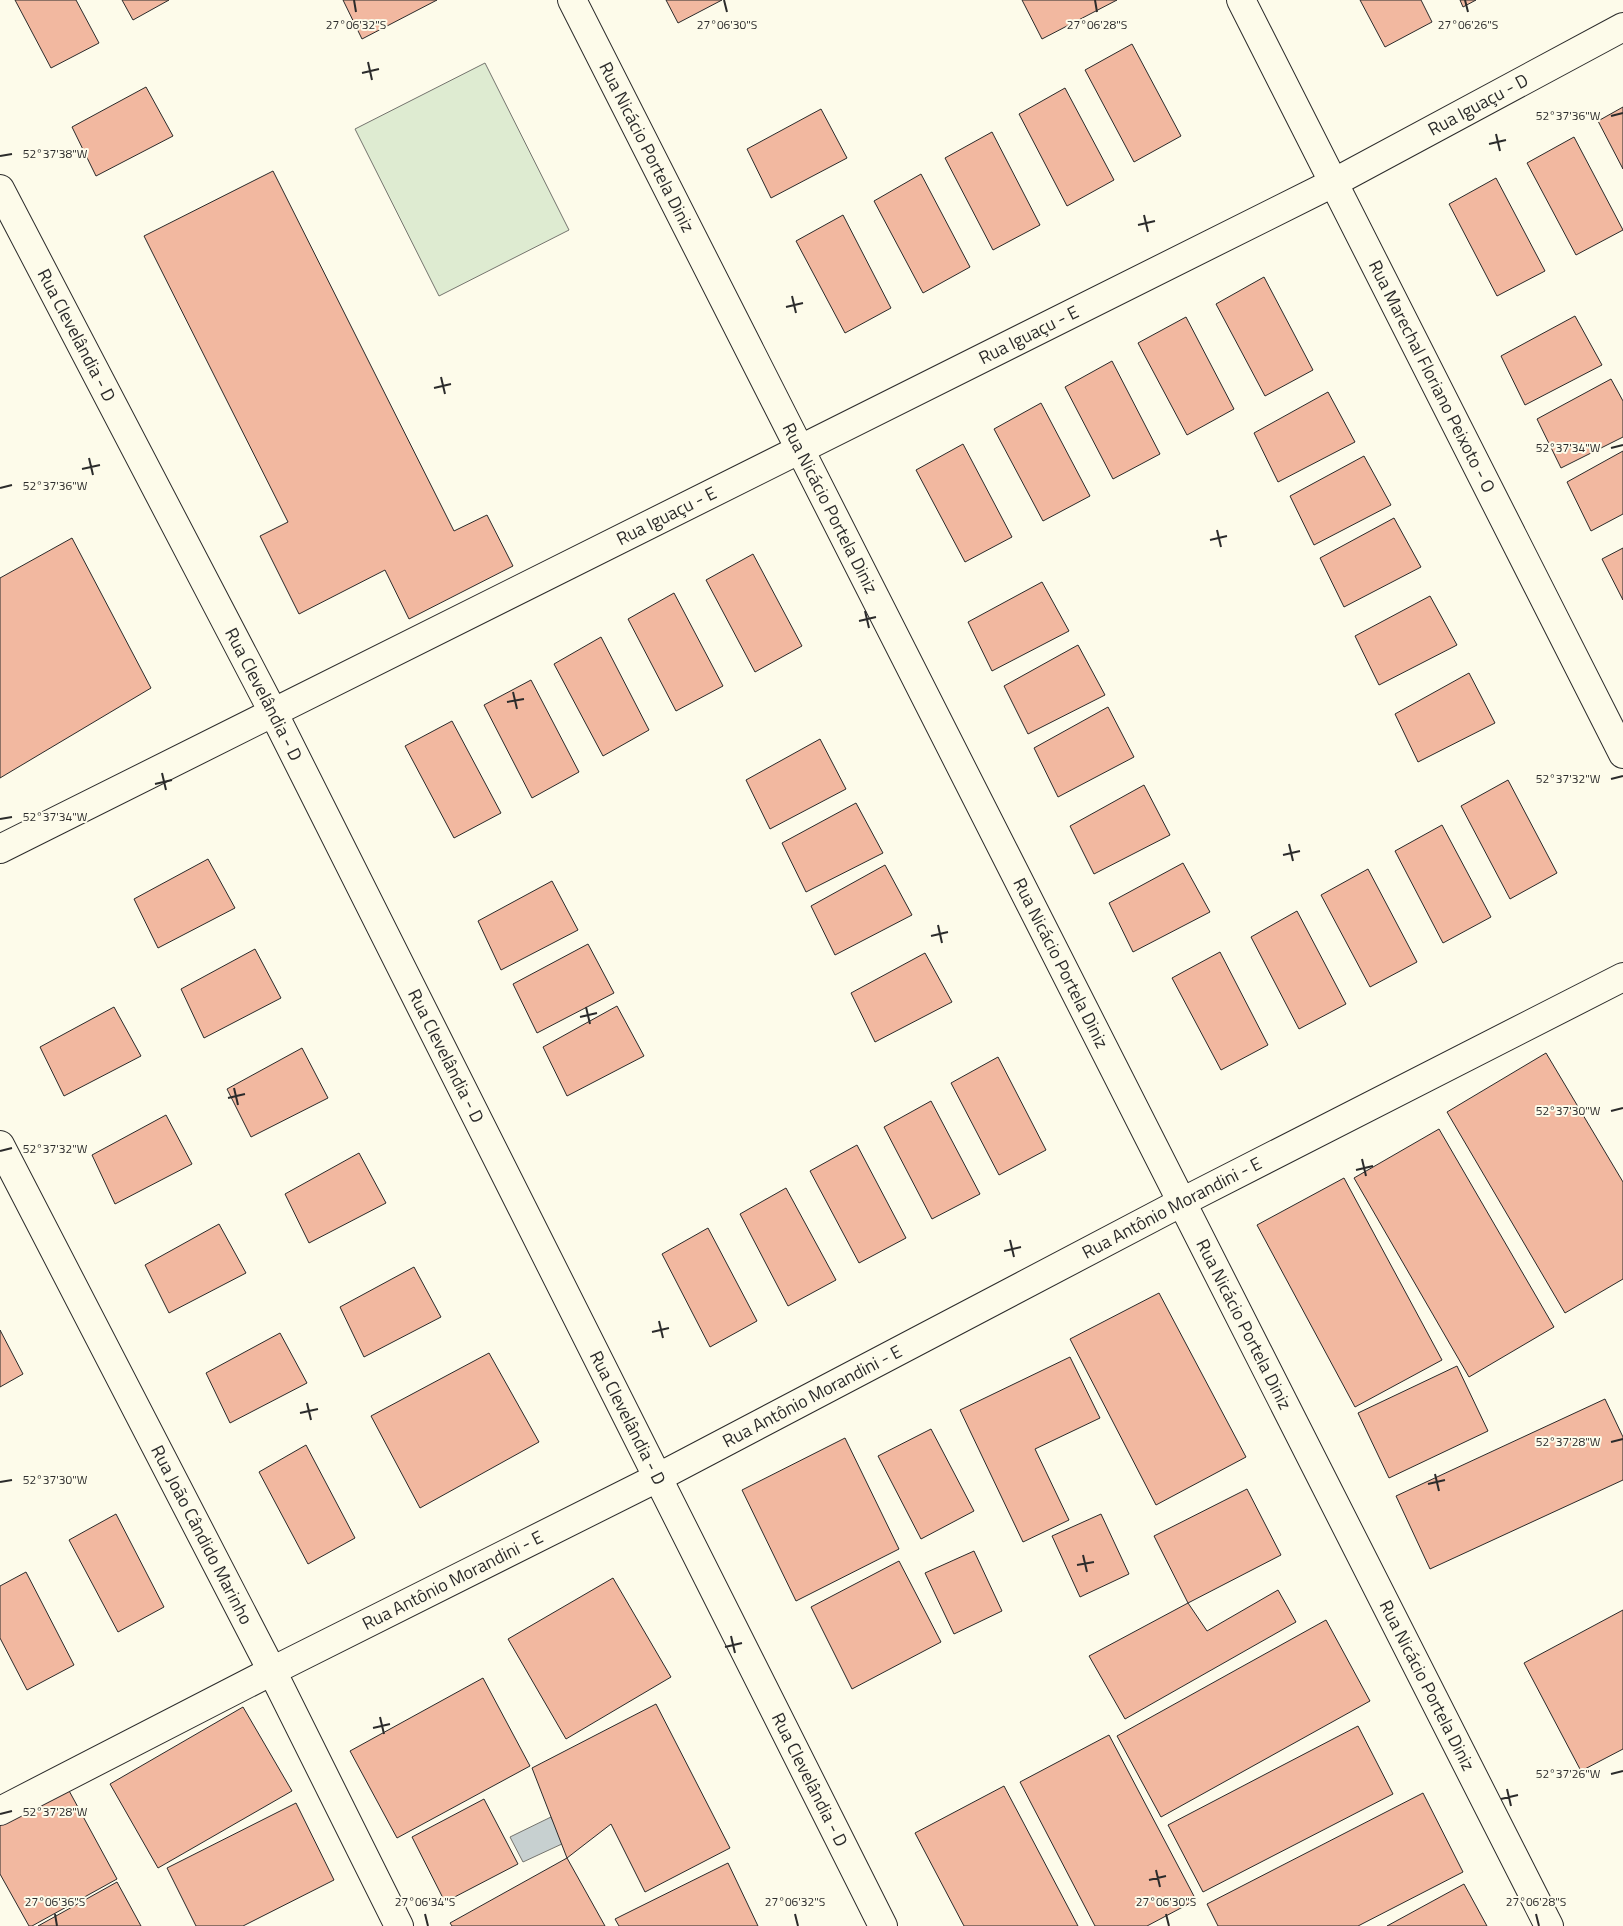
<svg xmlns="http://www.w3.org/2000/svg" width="1623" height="1926" font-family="'Titillium Web',sans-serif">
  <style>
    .green { fill: #deebd1; stroke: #74746e }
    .water { fill: #c7d0d0; stroke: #74746e }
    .building { fill: #f2b8a0; stroke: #2b2b2b }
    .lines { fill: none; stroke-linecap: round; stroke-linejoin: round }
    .street-casing { stroke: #2b2b2b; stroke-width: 30 }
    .secondary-casing { stroke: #2b2b2b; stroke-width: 30 }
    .street { stroke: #fdfbea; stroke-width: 28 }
    .secondary { stroke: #fdfbea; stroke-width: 28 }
    .ticks { fill: none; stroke: #2b2b2b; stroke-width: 2 }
    .labels { text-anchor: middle; stroke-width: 4; stroke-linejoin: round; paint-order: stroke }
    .street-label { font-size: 18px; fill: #2b2b2b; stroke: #fdfbea }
    .ticks-label { font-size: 12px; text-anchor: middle; fill: #2b2b2b; stroke: #fdfbea; stroke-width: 4; stroke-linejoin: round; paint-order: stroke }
  </style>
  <rect width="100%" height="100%" fill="#fdfbea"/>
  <path class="green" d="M485,63L569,230L439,296L355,129Z"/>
  <path class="water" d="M551,1817L564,1843L523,1862L510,1837Z"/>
  <path class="building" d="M15,0H76L99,43L51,68Z
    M122,0H169L133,20Z
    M343,0H437L362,39Z
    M666,0H722L678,23Z
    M1022,0H1117L1042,39Z
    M1360,0H1421L1432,22L1385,47Z
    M1460,0H1476L1463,7Z
    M1132,44L1181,136L1134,162L1085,70Z
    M146,87L173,136L96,176L72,127Z
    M1065,88L1114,180L1067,206L1019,114Z
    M1623,107V169L1598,121Z
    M821,109L847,158L771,198L747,149Z
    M992,132L1040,225L993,250L945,158Z
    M1574,137L1623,230L1576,255L1527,163Z
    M273,171L454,531L487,515L513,566L409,619L385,570L299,614L260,536L288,522L144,236Z
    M921,174L970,267L923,293L874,201Z
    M1496,178L1545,271L1497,296L1449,204Z
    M843,215L891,308L845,333L796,241Z
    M1264,277L1313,370L1265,396L1216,304Z
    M1575,316L1602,365L1525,405L1501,356Z
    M1186,317L1234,409L1187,435L1138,343Z
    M1112,361L1160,454L1113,479L1065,387Z
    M1611,379L1623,401V437L1561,468L1537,419Z
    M1328,392L1355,442L1278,482L1254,433Z
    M1041,403L1090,496L1043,521L994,429Z
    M963,444L1012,537L965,562L916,470Z
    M1623,451V514L1591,531L1567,482Z
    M1364,456L1391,505L1314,545L1290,496Z
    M1394,518L1421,567L1344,607L1320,558Z
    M72,538L151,688L0,778V578Z
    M1623,548V600L1602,559Z
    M753,554L802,646L755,672L706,580Z
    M1042,582L1069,631L992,671L968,622Z
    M674,593L723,686L676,711L628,619Z
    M1430,596L1457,645L1379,685L1355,636Z
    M601,637L649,730L603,756L554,664Z
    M1078,645L1105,695L1028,734L1004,686Z
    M1469,673L1495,723L1418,762L1395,714Z
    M531,680L579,772L532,798L484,705Z
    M1108,707L1134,757L1058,797L1034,748Z
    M452,721L501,813L454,838L405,746Z
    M820,739L846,789L770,829L746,780Z
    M1508,780L1557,873L1510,899L1461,806Z
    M1144,785L1170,835L1094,874L1070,826Z
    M856,803L883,853L806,892L782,843Z
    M1442,825L1491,917L1443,943L1395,851Z
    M208,859L235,908L158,948L134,899Z
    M1183,863L1210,912L1133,952L1109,903Z
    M885,865L912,915L835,955L811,906Z
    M1368,869L1417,962L1370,987L1321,895Z
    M552,881L578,930L501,970L478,921Z
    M1297,911L1346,1004L1299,1029L1251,937Z
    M588,944L614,993L537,1033L513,984Z
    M255,949L281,998L204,1038L181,989Z
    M1220,952L1268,1045L1221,1070L1172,978Z
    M925,953L952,1002L875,1042L851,993Z
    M617,1006L644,1056L567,1096L543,1047Z
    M114,1007L141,1056L64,1096L40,1047Z
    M302,1048L328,1098L251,1137L227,1089Z
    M1546,1053L1623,1182V1279L1565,1313L1447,1112Z
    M998,1057L1046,1150L999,1175L951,1083Z
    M931,1101L980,1194L932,1219L884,1127Z
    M166,1115L192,1164L115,1204L92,1155Z
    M1439,1129L1554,1327L1469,1377L1354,1178Z
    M857,1145L906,1238L859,1263L810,1171Z
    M359,1153L386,1203L309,1243L285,1194Z
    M1344,1178L1442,1360L1355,1407L1257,1225Z
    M786,1188L836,1280L788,1306L740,1214Z
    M219,1224L246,1273L169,1313L145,1265Z
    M708,1228L757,1321L710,1347L662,1254Z
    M414,1267L441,1317L364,1357L340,1307Z
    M1159,1293L1246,1457L1156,1505L1070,1339Z
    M0,1330L23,1374L0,1387Z
    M280,1333L307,1383L230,1423L206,1373Z
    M489,1353L539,1442L420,1508L371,1416Z
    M1070,1357L1100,1418L1035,1449L1069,1520L1023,1542L960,1410Z
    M1457,1366L1488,1431L1389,1478L1358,1413Z
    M1605,1399L1623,1437V1480L1430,1569L1396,1496Z
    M931,1429L974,1511L921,1539L878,1456Z
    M845,1438L899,1549L796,1601L742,1490Z
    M306,1445L355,1538L308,1564L259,1472Z
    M1247,1489L1281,1555L1188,1603L1154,1536Z
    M116,1514L164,1607L118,1632L69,1540Z
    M1101,1514L1129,1574L1080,1597L1052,1536Z
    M974,1551L1002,1611L954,1634L925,1573Z
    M899,1561L941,1642L852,1689L811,1607Z
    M26,1572L74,1665L27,1690L0,1638V1586Z
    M613,1578L671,1677L566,1739L508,1639Z
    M1278,1590L1296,1622L1125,1719L1089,1656L1188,1603L1207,1631Z
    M1623,1610V1749L1581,1771L1524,1663Z
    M1326,1620L1370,1701L1161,1817L1117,1736Z
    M483,1678L530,1766L397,1838L350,1751Z
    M656,1704L730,1848L645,1892L611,1824L567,1858L532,1768Z
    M243,1707L292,1791L158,1868L110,1784Z
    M1358,1726L1393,1794L1203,1892L1168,1825Z
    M1109,1735L1196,1900L1147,1926H1095L1020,1782Z
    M1004,1786L1078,1926H964L915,1833Z
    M67,1787L117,1879L32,1926H29L0,1874V1824Z
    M1423,1793L1463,1872L1358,1926H1218L1207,1904Z
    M484,1799L518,1864L445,1902L412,1837Z
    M296,1803L334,1880L243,1926H196L167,1868Z
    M567,1858L605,1926H452L450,1923Z
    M728,1863L758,1926H619L615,1919Z
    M117,1882L141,1926H38Z
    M1464,1884L1487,1926H1387Z"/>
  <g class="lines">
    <g class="street-casing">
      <g id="street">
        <path id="s1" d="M572,0L1549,1926"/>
        <path id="s2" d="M1241,0L1623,754"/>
        <path id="s3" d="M0,189L273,712L883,1926"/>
        <path id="s4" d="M0,849L1333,183L1623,27"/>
        <path id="s5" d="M0,1145L272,1671L399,1926"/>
      </g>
    </g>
    <g class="secondary-casing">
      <g id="secondary">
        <path id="s6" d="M0,1811L272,1671L657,1478L1182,1202L1623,977"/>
      </g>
    </g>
    <use href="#street" class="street"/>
    <use href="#secondary" class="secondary"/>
  </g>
  <path class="ticks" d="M354,0L356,12M724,0L727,12M1095,0L1097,12M1465,0L1468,12M368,62L372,80M362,73L379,69M1611,116L1623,113M1496,134L1500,151M1489,144L1506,140M0,156L12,154M1144,215L1148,232M1138,225L1155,221M792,296L796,313M786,307L803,303M441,377L445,394M434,388L451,384M1611,448L1623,445M89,458L93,475M82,469L100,465M0,488L12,485M1217,530L1221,547M1210,540L1227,536M865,611L869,628M859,621L876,617M513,692L517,709M507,702L524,699M162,773L166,790M1611,779L1623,776M155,784L172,780M0,819L12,817M1289,844L1293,861M1283,855L1300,851M938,925L942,943M931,936L948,932M586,1007L590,1024M580,1017L597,1013M234,1088L238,1105M228,1098L245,1094M1611,1111L1623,1108M0,1151L12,1148M1362,1159L1366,1176M1356,1170L1373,1166M1010,1240L1014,1257M1004,1251L1021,1247M659,1321L663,1338M652,1332L669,1328M307,1403L311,1420M300,1413L318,1409M1611,1442L1623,1439M1435,1474L1439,1491M0,1482L12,1480M1428,1484L1445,1480M1083,1555L1087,1572M1077,1565L1094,1562M731,1636L735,1653M725,1647L742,1643M380,1717L384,1734M373,1728L390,1724M1611,1774L1623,1771M1507,1789L1511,1806M1501,1799L1518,1795M0,1814L12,1811M1156,1870L1160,1887M1149,1880L1166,1876M55,1914L57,1926M425,1914L428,1926M795,1914L798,1926M1166,1914L1169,1926M1536,1914L1539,1926"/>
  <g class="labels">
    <g class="street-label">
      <text dy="6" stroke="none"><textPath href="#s4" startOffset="1655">Rua Iguaçu - D</textPath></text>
      <text dy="6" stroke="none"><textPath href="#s1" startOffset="165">Rua Nicácio Portela Diniz</textPath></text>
      <text dy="6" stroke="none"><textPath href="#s3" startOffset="165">Rua Clevelândia - D</textPath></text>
      <text dy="6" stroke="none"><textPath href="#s4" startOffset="1150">Rua Iguaçu - E</textPath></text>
      <text dy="6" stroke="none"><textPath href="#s2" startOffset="422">Rua Marechal Floriano Peixoto - O</textPath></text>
      <text dy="6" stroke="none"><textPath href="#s1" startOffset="570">Rua Nicácio Portela Diniz</textPath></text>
      <text dy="6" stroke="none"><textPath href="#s4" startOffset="745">Rua Iguaçu - E</textPath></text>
      <text dy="6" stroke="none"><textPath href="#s3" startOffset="570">Rua Clevelândia - D</textPath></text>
      <text dy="6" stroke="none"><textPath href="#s1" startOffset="1080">Rua Nicácio Portela Diniz</textPath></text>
      <text dy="6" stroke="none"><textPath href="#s3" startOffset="975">Rua Clevelândia - D</textPath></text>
      <text dy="6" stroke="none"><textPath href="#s6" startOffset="1318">Rua Antônio Morandini - E</textPath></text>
      <text dy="6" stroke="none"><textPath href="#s1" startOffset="1485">Rua Nicácio Portela Diniz</textPath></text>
      <text dy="6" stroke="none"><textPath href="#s6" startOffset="912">Rua Antônio Morandini - E</textPath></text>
      <text dy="6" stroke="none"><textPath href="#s3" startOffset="1380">Rua Clevelândia - D</textPath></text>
      <text dy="6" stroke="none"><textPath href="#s5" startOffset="439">Rua João Cândido Marinho</textPath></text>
      <text dy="6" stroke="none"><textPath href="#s6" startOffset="508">Rua Antônio Morandini - E</textPath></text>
      <text dy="6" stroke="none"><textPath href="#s1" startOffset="1890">Rua Nicácio Portela Diniz</textPath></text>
      <text dy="6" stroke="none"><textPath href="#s3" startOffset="1785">Rua Clevelândia - D</textPath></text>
    </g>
  </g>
  <g class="ticks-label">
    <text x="356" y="29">27°06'32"S</text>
    <text x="727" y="29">27°06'30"S</text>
    <text x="1097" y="29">27°06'28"S</text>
    <text x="1468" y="29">27°06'26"S</text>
    <text x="1568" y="120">52°37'36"W</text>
    <text x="55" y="158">52°37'38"W</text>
    <text x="1568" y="452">52°37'34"W</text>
    <text x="55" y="490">52°37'36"W</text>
    <text x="1568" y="783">52°37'32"W</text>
    <text x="55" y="821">52°37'34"W</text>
    <text x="1568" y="1115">52°37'30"W</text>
    <text x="55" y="1153">52°37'32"W</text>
    <text x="1568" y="1446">52°37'28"W</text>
    <text x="55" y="1484">52°37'30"W</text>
    <text x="1568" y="1778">52°37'26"W</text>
    <text x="55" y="1816">52°37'28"W</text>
    <text x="55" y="1906">27°06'36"S</text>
    <text x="425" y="1906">27°06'34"S</text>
    <text x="795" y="1906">27°06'32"S</text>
    <text x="1166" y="1906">27°06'30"S</text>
    <text x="1536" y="1906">27°06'28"S</text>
  </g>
</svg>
